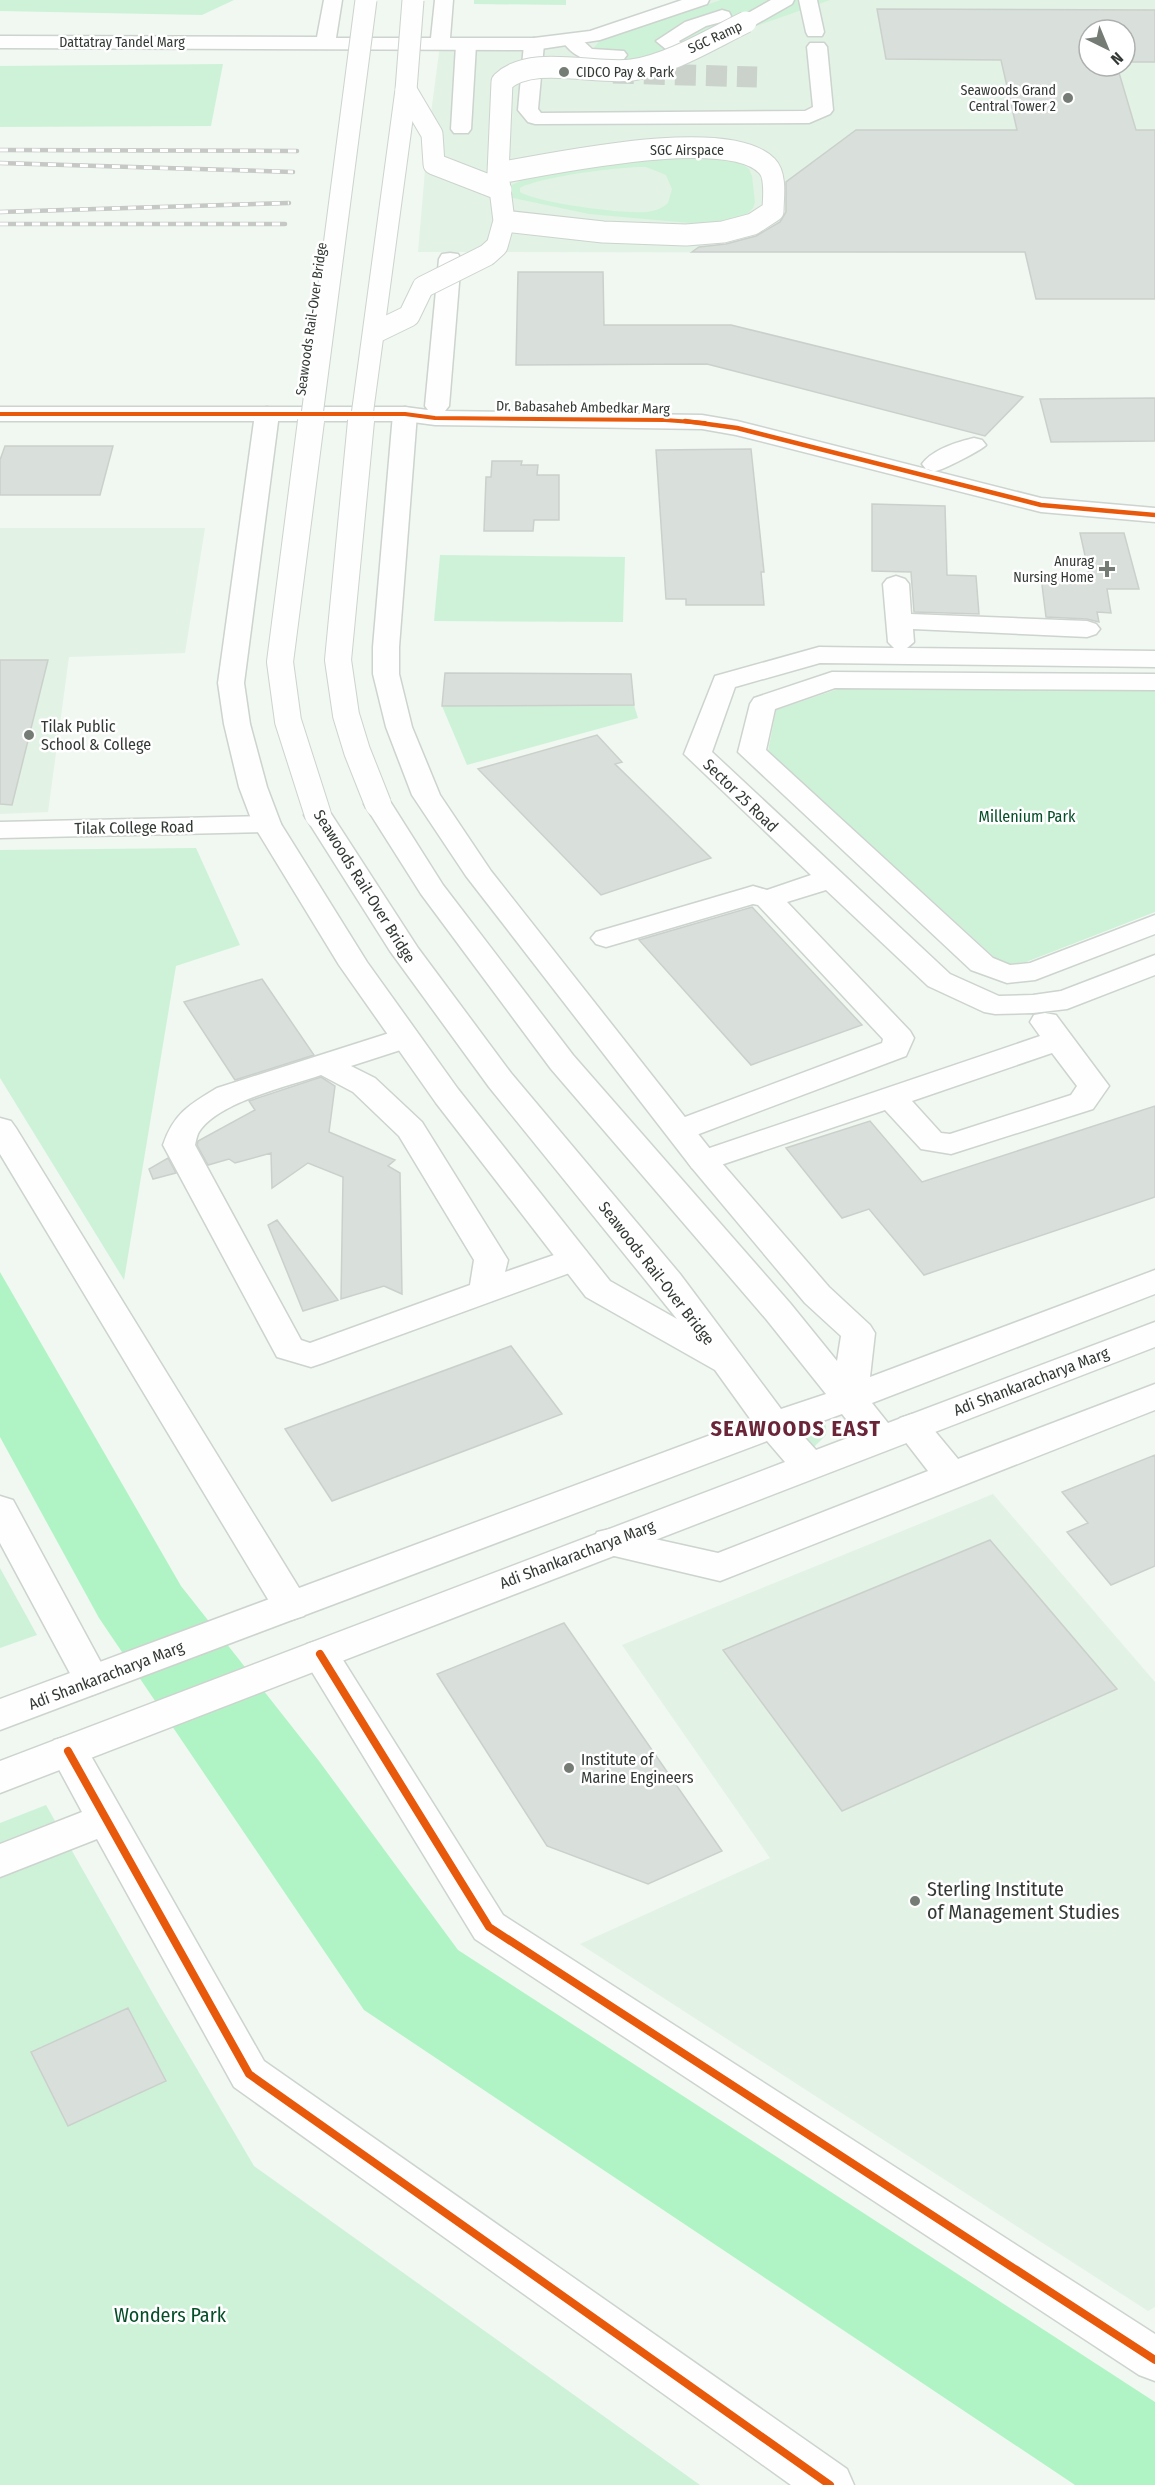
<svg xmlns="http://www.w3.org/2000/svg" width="1155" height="2485" font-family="'Fira Sans Condensed',sans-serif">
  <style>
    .built { fill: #e2f2e5; fill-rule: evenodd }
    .green { fill: #cef2d8; fill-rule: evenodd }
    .water { fill: #b0f4c5 }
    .building { fill: #d9dfda; stroke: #cbd0cc; stroke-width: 1.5 }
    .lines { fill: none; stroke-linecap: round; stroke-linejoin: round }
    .minor-tunnel { stroke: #cad2cb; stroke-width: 21; stroke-dasharray: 21 10; stroke-linecap: butt }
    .minor-casing { stroke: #cdd3ce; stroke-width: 3 }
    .major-casing { stroke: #cdd3ce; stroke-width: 3 }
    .minor { fill: #fdfefd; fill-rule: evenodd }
    .major { fill: #fdfefd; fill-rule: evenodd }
    .rail-casing { stroke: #c6c8c6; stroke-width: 4.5 }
    .rail { stroke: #fff; stroke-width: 3; stroke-dasharray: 8; stroke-linecap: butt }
    .minor-bridge-casing { stroke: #cdd3ce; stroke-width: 23; stroke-linecap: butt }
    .major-bridge-far1-casing { stroke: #cdd3ce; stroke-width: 23; stroke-linecap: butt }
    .major-bridge-casing { stroke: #cdd3ce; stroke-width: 28; stroke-linecap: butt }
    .minor-bridge { stroke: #fdfefd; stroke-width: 21 }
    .major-bridge-far1 { stroke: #fdfefd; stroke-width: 21 }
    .major-bridge { stroke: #fdfefd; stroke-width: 26 }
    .cycleway-far2-casing { stroke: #fff; stroke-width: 6 }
    .cycleway-far1-casing { stroke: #fff; stroke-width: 8 }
    .cycleway-casing { stroke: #fff; stroke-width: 11 }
    .cycleway-far2 { stroke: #e8590c; stroke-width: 4 }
    .cycleway-far1 { stroke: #e8590c; stroke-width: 4.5 }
    .cycleway { stroke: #e8590c; stroke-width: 8 }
    .poi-dot { fill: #757c76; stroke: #fff; stroke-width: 2 }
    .labels { text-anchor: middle; stroke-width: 5; stroke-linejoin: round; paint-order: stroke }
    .far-street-label { font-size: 14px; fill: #333934; stroke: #fff }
    .far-poi-label { font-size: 14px; fill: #333934; stroke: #fff; text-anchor: end }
    .poi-label { font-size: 16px; fill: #333934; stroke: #fff; text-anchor: start }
    .street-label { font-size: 16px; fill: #333934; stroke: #fff }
    .park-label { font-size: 16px; fill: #044e28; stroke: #fff }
    .near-poi-label { font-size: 20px; fill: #333934; stroke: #fff; text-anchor: start }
    .near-park-label { font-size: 20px; fill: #044e28; stroke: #fff }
    .district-label { font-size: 22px; font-weight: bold; letter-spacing: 1.5px; fill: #6a2539; stroke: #fff }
  </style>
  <rect width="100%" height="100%" fill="#f0f8f1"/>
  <path class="built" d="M700,0H1155V253L418,252L428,136L440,45L560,42ZM1089,30H1125V66H1089Z
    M0,528H205L185,653L69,657L48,812L0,814Z
    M993,1494L1155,1682V2307L1148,2311L580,1944L770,1858L622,1645Z"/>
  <path class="green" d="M0,0H234L202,15L0,11Z
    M474,0H566V5L474,4Z
    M721,0H830L637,68H578L600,40Z
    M223,64L211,126L0,127V66Z
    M705,154L740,162L749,169L752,176L755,202L753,208L746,215L712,225L589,214L513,198L509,195L507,187L525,179L587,166ZM646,167L666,175L672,189L668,203C661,209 655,211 646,212C623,214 538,203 520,192V188C538,177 623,166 646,167Z
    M440,555L625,557L623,622L434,621Z
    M841,688L1155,690V912L1026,962L1009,964L995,958L768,751L776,710Z
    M634,705L638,718L467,765L442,706Z
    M196,848L240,945L176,966L124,1280L0,1078V850Z
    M793,1406C810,1411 829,1413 826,1435L814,1447L805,1450L775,1411Z
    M0,1568L37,1635L0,1648Z
    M46,1805L160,2006L254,2166L700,2485H0V1823Z"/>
  <path class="water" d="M0,1272L181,1586L319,1761L458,1950L1155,2402V2485H1075L364,2010L99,1618L0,1437Z"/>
  <path class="building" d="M877,9L1155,10V62H1125V30H1089V66H1117L1136,130H1155V299H1036L1025,252H692L699,247L726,244L756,236L780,222L786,212V182L856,130H1017L1001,60L886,59Z
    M518,272H603L604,325H731L1023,397L985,436L707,364L516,365Z
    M1155,398V441L1051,442L1040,399Z
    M5,446H113L100,495H0V460Z
    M751,449L764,572H761L764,605H686V599H666L656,450Z
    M492,461H522L521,465H538L537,475H559V520H534L533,531H484L486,477H491Z
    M872,504L945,506L947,575L976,576L979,614L914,612L911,572L872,571Z
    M1080,533H1124L1139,589H1107L1111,613L1097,612L1099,622L1087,619L1046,617L1041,577L1090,578Z
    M0,660H48L12,805L0,804Z
    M445,673L631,674L634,705L442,706Z
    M597,735L622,762L615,764L711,858L601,895L478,769Z
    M752,907L862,1025L751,1065L639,940Z
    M262,979L314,1055L235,1080L184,1002Z
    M321,1077L335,1086L329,1132L395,1160L388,1166L400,1173L402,1294L384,1286L341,1299L343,1177L308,1163L272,1188L271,1153L235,1163L229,1159L208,1165L197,1145L198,1141L255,1110L249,1101Z
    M1155,1106V1197L924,1275L869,1209L842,1218L786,1148L870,1121L922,1182Z
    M168,1158L176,1173L153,1179L149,1169Z
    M277,1220L338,1300L303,1311L268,1225Z
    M511,1346L562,1414L332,1501L285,1429Z
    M1155,1455V1566L1111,1585L1067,1532L1088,1523L1062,1492Z
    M990,1540L1117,1689L842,1811L723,1650Z
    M564,1623L722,1851L648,1884L547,1846L437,1674Z
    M128,2008L166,2081L68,2126L31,2052Z"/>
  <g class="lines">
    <path class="minor-tunnel" d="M613,73L757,77"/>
    <g class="minor-casing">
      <path id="minor" d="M771,0H794L792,4L753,26H739L737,22L739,18Z
        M799,0H817L824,32L822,36H808L806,32Z
        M722,10L729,12L731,16L729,20L706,26L679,41L684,46L681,50H667L656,41L685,22Z
        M571,34L578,36L592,49L624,51L627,55L624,59C600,65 575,62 562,40L564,36Z
        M534,38L541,40L544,44L538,109L541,113L805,111L813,107L807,47L810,43H824L827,47L833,110L830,114L809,123L535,124L528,122L518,110L524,44L527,40Z
        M466,39L473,41L476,45L471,129L468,133H454L451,129L456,45L459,41Z
        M450,253L458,254L461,259L449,406L445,411L702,415L737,421L1041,498L1155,508V522L1041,512L736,435L702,429L435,425L405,421H0V407H405L428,410L425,406L439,259L442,254Z
        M974,438L982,440L986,445C983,449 942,471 935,471C933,471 928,470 926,469L922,464C933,449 957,442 974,438Z
        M896,576L905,579L909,584L911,614L1087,621L1096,624L1100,629L1096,634L1087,637L913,629L914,642L907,648L1155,651V667L820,663L735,687L712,752L950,974L999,996L1033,995L1061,991L1155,955V975L1067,1009L1033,1013L995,1014L984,1012L928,986L826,890L787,902L910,1031L914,1038L906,1056L691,1137L680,1140L669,1137L664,1130L669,1123L882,1043L883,1039L758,905L753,904L606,947L596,944L591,938L596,932L743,889L753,886L767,890L811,875L684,754L715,676L819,647L894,648L888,642L883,584L887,579Z
        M832,672L1155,674V690L835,688L775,709L766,750L993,958L1010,965L1030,963L1155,915V934L1035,980L1007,983L971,970L738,752L750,704L754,698Z
        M267,816L277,818L281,824L277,830L267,832L0,838V822Z
        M1045,1013L1056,1015L1109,1086L1093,1109L951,1154L921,1149L885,1110L703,1171L692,1168L687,1161L692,1154L1040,1036L1030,1022L1034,1015ZM1052,1053L1077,1086L1071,1095L950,1134L941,1133L912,1101Z
        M405,1028L416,1031L420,1038L416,1045L351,1066L375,1078L422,1122L508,1260L505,1272L574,1248L586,1251L591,1259L586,1267L323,1363L311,1367L277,1357L163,1145C174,1113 189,1105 217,1088ZM321,1075L353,1092L399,1136L474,1260L470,1285L310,1343L301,1340L195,1145C196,1141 197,1135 199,1132C218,1102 289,1086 321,1075Z
        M0,1118L11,1121L16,1128L304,1596L310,1606L304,1616L291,1620L278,1616L0,1154Z
        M1155,1384V1410L720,1581L610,1555L597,1552L592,1542L597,1532L610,1529L718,1553L928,1471L894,1427L900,1418L912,1414L924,1418L958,1459Z
        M0,1496L13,1500L105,1670L111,1680L105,1690L92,1695L79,1690L0,1543Z
        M320,1640L333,1644L503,1915L1155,2334V2381L1139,2375L475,1939L301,1654L307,1644Z
        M68,1736L82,1740L264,2061L847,2469L854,2485H791L234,2087L97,1839L0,1877V1844L82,1812L49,1751L54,1740Z"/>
    </g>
    <g class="major-casing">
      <path id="major" d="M324,0H342L336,38H431L435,0H453L450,38H534L590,31L682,0H709L707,4L600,40L534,50L0,48V36L317,37Z
        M267,407L275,409L279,414L244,683L250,724L267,787L281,824L367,962L458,1089L610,1281L677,1319L489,1087L390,951L304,815L308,809L318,807L328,809L418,948L511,1073L680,1274L781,1409L826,1394L766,1319L551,1069L421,894L364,804L368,798L378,796L388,798L443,885L573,1055L790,1303L837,1361L841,1336L805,1303L692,1168L466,876L412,795L386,727L373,674V647L393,414L397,409L405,407L413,409L417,414L399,647V674L412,727L440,795L491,871L714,1154L829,1287L870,1325L875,1333L870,1377L1155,1270V1294L872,1403L888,1423L1155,1322V1347L0,1793V1761L785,1462L767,1441L0,1730V1699L751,1420L715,1370L586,1297L436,1103L339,965L253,824L239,787L224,724L218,683L255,414L259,409ZM842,1414L858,1434L816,1450L798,1430Z"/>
    </g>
    <use href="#minor" class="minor"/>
    <use href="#major" class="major"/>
    <g class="rail-casing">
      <path id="rail" d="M0,150L297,151
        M0,163L293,172
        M0,212L289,203
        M0,224H285"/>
    </g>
    <use href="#rail" class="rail"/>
    <g class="minor-bridge-casing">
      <path id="minor-bridge" d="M406,90L432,134L434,164L501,190
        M498,173C552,164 728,125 767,166C777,176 773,199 773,211L753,224L723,232L686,235L603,232L504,221
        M374,333L409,316L423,287L487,255L497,246L504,221L498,173L502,82C531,54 594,75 632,70C671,64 711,39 746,22"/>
    </g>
    <g class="major-bridge-far1-casing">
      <path id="major-bridge-far1" d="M311,423L366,0
        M361,423L406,90L413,0"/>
    </g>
    <g class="major-bridge-casing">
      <path id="major-bridge" d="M311,421L280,662L288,721L318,815
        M361,421L338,660L346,715L357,751L378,804"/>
    </g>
    <use href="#minor-bridge" class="minor-bridge"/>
    <use href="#major-bridge-far1" class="major-bridge-far1"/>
    <use href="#major-bridge" class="major-bridge"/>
    <g class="cycleway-far2-casing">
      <path id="cycleway-far2" d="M0,414H405L435,418L665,420L705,423"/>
    </g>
    <g class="cycleway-far1-casing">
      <path id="cycleway-far1" d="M685,421L737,428L1041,505L1155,515"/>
    </g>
    <g class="cycleway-casing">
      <path id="cycleway" d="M320,1654L489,1927L1155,2360
        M68,1751L249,2074L830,2485"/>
    </g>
    <use href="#cycleway-far2" class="cycleway-far2"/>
    <use href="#cycleway-far1" class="cycleway-far1"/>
    <use href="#cycleway" class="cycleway"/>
  </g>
  <g class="poi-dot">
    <circle cx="564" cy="72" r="6"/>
    <circle cx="1068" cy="98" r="6"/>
    <path d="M1104 560h6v6h6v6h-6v6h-6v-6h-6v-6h6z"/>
    <circle cx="29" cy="735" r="6"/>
    <circle cx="569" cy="1768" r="6"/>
    <circle cx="915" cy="1901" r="6"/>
  </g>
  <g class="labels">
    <g class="far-street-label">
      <text transform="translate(715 37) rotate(-25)" y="5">SGC Ramp</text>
      <text x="122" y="47">Dattatray Tandel Marg</text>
      <text x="687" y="155">SGC Airspace</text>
      <text transform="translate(311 319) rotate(-82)" y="5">Seawoods Rail-Over Bridge</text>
      <text transform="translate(583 407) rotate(1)" y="5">Dr. Babasaheb Ambedkar Marg</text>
    </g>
    <g class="far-poi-label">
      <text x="576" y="77" text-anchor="start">CIDCO Pay &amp; Park</text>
      <text x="1056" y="95">Seawoods Grand<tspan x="1056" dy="16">Central Tower 2</tspan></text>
      <text x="1094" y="566">Anurag<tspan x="1094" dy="16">Nursing Home</tspan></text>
    </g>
    <g class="poi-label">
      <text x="41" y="732">Tilak Public<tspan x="41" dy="18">School &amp; College</tspan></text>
      <text x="581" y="1765">Institute of<tspan x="581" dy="18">Marine Engineers</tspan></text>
    </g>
    <g class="street-label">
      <text transform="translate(741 795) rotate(44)" y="6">Sector 25 Road</text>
      <text transform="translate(134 827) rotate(-1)" y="6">Tilak College Road</text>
      <text transform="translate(365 886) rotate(58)" y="6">Seawoods Rail-Over Bridge</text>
      <text transform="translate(657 1273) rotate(52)" y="6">Seawoods Rail-Over Bridge</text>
      <text transform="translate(1031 1381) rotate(-21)" y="6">Adi Shankaracharya Marg</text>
      <text transform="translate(577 1554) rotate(-21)" y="6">Adi Shankaracharya Marg</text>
      <text transform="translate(106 1675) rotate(-21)" y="6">Adi Shankaracharya Marg</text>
    </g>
    <g class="park-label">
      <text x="1027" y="822">Millenium Park</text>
    </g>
    <g class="near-poi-label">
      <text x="927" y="1896">Sterling Institute<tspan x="927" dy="23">of Management Studies</tspan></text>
    </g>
    <g class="near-park-label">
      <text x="170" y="2322">Wonders Park</text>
    </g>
    <g class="district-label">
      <text x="796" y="1436">SEAWOODS EAST</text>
    </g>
  </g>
  <g transform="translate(1107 48) rotate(137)"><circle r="28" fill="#ffffff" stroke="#adb0ae" stroke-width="1.5"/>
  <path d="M0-4.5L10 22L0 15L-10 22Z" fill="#757c76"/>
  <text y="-9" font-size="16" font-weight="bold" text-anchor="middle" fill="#333934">N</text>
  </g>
</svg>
